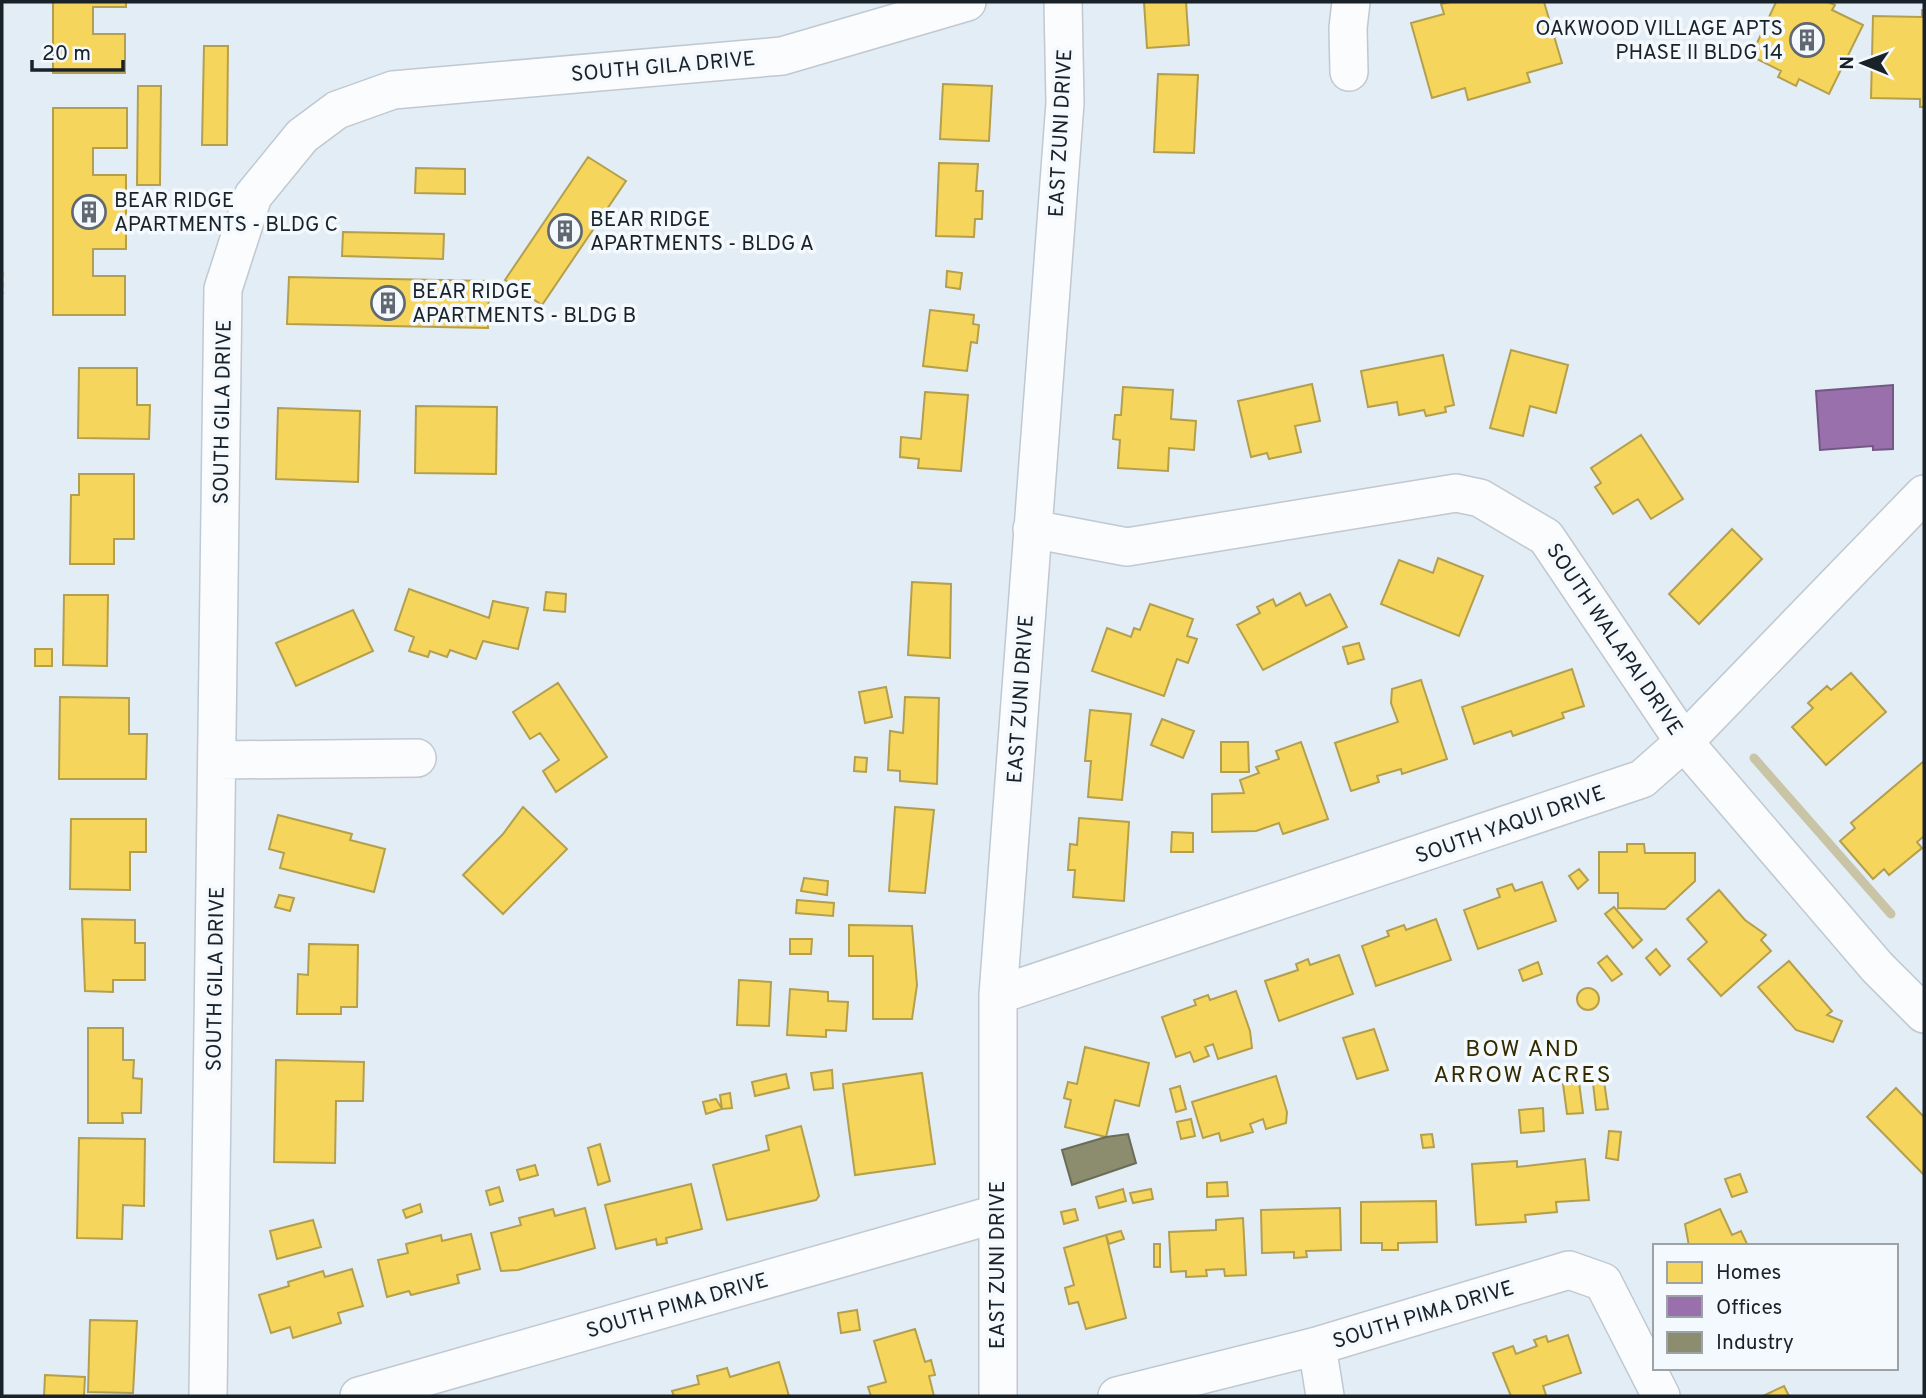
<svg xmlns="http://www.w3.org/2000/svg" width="1926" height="1398" font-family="Overpass,sans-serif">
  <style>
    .homes { fill: #f6d55c; stroke: #b49f4d; stroke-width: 2 }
    .offices { fill: #9970ab; stroke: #735884; stroke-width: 2 }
    .industry { fill: #8c8c6e; stroke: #6a6c59; stroke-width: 2 }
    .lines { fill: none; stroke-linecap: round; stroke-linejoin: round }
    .stream { stroke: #c9c4a5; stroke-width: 9 }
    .minor-casing { stroke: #c0c8d0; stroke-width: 40 }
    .path { stroke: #d2d5d8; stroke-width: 4.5; stroke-dasharray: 5 5; stroke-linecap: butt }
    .minor { stroke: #fbfcfe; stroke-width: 37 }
    .labels { text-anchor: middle; stroke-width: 7; stroke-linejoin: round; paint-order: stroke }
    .poi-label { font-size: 21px; fill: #192129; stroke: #f4f9fd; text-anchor: start }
    .street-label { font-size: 21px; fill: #192129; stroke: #f4f9fd }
    .neighbourhood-label { font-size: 23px; letter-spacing: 2px; fill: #332a00; stroke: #f4f9fd }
  </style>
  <rect width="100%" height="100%" fill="#e3edf6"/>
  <path class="homes" d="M53,2H126V7H93V34H125V73H53Z
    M1144,2H1186L1189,45L1147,48Z
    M1451,2H1544L1562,63L1527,73L1530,82L1468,100L1465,88L1432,98L1411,23L1444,14L1441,4Z
    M1776,2H1828L1835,5L1832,10L1863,25L1829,94L1799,79L1796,86L1778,77L1781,71L1751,56Z
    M1922,10H1924V107H1920V99L1871,98L1873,16L1922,17Z
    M204,46H228L227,145H202Z
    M1158,74L1198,75L1194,153L1154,152Z
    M943,84L992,86L989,141L940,139Z
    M138,86H161L160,185H137Z
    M53,108H127V148H93V175H126V249H93V276H125V315H53Z
    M588,157L626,181L542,305L505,280Z
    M939,163L978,164L976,191H983L982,219H975L974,237L936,236Z
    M416,168L465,169V194L415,193Z
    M343,232L444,234L443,259L342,256Z
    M947,271L962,273L960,289L946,287Z
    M289,277L489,281L488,328L287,324Z
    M930,310L974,315L973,324L979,325L977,343L971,342L967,371L923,366Z
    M1511,350L1568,365L1556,413L1530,406L1523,436L1490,428Z
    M1443,355L1454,405L1445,407L1446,412L1426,416L1424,410L1399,415L1397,402L1368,407L1361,371Z
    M79,368H137V405H150L149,439L78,438Z
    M1312,384L1320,421L1295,426L1301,452L1269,459L1267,453L1251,457L1238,401Z
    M1123,387L1173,390L1171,419L1196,421L1194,450L1169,448L1168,471L1118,468L1120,440L1113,439L1115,415H1121Z
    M925,392L968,395L961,471L918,468L919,459L900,457L901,437L921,439Z
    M416,406L497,407L496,474L415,473Z
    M278,408L360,411L358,482L276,479Z
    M1641,435L1683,499L1651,519L1638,499L1613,514L1595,487L1601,483L1591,468Z
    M79,474H134V539H114V564H70L71,495H79Z
    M1732,529L1762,559L1699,624L1669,594Z
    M1438,558L1483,576L1459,636L1381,604L1399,560L1433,573Z
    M912,582L951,584L950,658L908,655Z
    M409,589L489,618L493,601L528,608L518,649L483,641L476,659L450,650L447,657L430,651L428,657L409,651L414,637L395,630Z
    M546,592L566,594L565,612L544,610Z
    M1300,593L1306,606L1330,594L1347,627L1263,670L1237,625L1260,613L1257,607L1273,599L1276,606Z
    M64,595H108L107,666L63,665Z
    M1150,604L1193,619L1187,636L1197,639L1188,663L1177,659L1164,696L1092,671L1107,628L1131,637L1134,628L1140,630Z
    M353,610L373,651L296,686L276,643Z
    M1359,643L1364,659L1348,664L1343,647Z
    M35,649H52V666H35Z
    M1572,669L1584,706L1562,713L1564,718L1513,736L1511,731L1474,744L1462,707Z
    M1851,673L1886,712L1826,765L1792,727L1813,708L1808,703L1827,686L1831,690Z
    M1421,680L1447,759L1402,774L1401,769L1377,776L1379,782L1351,791L1335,743L1398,722L1391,703L1392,689Z
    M558,683L607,757L556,792L543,771L559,760L540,733L530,739L513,712Z
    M886,687L892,717L865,723L859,692Z
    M60,697L129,698V734H147L146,779H59Z
    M905,697L939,698L937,784L900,781V771L888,770L890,731L903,733Z
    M1090,710L1131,714L1122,800L1088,797L1091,761H1085Z
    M1162,719L1194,731L1183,758L1151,745Z
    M1221,742H1248L1249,772H1221Z
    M1301,742L1328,819L1283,834L1279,823L1256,831L1212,832V794L1244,793L1240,780L1259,773L1256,767L1279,759L1276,751Z
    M855,757L867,758L866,772L854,771Z
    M1924,761V836L1917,842L1922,848L1889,875L1884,869L1873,879L1840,841L1855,828L1851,823Z
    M523,807L567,849L503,914L463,875L503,834Z
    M895,807L934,810L925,893L889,891Z
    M278,815L352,834L350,840L385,849L374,892L280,868L284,853L269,849Z
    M1079,818L1129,822L1124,901L1073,897L1075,870H1068L1070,844L1077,845Z
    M71,819H146V852H130V890L70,889Z
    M1172,832L1193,833V852H1171Z
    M1627,844H1644L1645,853H1695V881L1665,909L1618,908V893H1599V852H1627Z
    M1579,869L1588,880L1578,889L1569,876Z
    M804,878L828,881L827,895L801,891Z
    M1542,882L1556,921L1478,949L1464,910L1500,897L1497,889L1512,884L1515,891Z
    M1719,890L1745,920L1766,935L1761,940L1771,951L1721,996L1688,959L1707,942L1687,919Z
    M279,895L294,898L290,911L275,907Z
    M797,900L834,903L833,916L796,913Z
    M1614,907L1642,940L1633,948L1605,914Z
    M82,919L135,920V943H145V980H113V992L85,991Z
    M1436,919L1451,960L1376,986L1362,946L1389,936L1387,931L1404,925L1406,930Z
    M849,925L912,926L917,985L912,1019H873V956H849Z
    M790,939H812L811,954H790Z
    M309,944L358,945L357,1007H341V1014H297L298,974L308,975Z
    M1656,949L1670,966L1660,975L1646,958Z
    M1339,955L1353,994L1279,1021L1265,981L1298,970L1296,964L1308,959L1310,965Z
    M1607,956L1622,974L1612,981L1598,963Z
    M1789,961L1832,1011L1827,1015L1842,1021L1833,1042L1796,1030L1758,987Z
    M1538,962L1542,974L1523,981L1519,970Z
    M739,980L771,982L769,1026L737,1025Z
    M1577 999a11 11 0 1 1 22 0a11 11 0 1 1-22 0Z
    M790,989L828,992V1001L848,1002L846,1031L826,1030V1037L787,1035Z
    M1236,991L1250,1031L1252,1048L1218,1059L1213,1044L1205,1047L1209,1056L1194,1062L1190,1052L1176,1057L1162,1017L1196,1005L1194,1000L1208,995L1210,1000Z
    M88,1028H123V1060H134L133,1078L142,1079L141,1113H122L123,1123H88Z
    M1374,1029L1388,1070L1357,1079L1343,1038Z
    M1085,1047L1149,1063L1139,1106L1115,1100L1106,1137L1065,1127L1071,1100L1064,1098L1068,1082L1077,1084Z
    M276,1060L364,1062L363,1101H336L335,1163L274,1162Z
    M832,1070L833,1088L814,1090L811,1073Z
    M922,1073L935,1164L855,1175L843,1084Z
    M786,1074L789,1088L755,1096L752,1082Z
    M1276,1076L1287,1112L1286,1123L1266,1129L1263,1119L1250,1124L1253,1132L1221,1141L1219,1133L1203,1138L1192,1102Z
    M1604,1081L1608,1109L1596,1110L1593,1083Z
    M1579,1082L1583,1113L1567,1114L1563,1084Z
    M1180,1086L1186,1109L1176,1112L1170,1089Z
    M1896,1088L1924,1117V1175L1867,1117Z
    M730,1093L732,1108L722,1109L720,1095Z
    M716,1099L722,1109L706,1114L703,1102Z
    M1543,1108L1544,1131L1521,1133L1519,1110Z
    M1191,1119L1195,1136L1181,1139L1177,1122Z
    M801,1126L819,1196L816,1200L727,1220L713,1165L769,1150L766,1136Z
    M1609,1131L1621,1132L1618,1160L1606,1158Z
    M1432,1134L1434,1147L1423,1148L1421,1135Z
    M79,1138L145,1139L144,1206L123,1205L122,1239L77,1238Z
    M600,1144L610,1181L598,1185L588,1148Z
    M1585,1159L1589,1200L1556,1202L1557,1212L1525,1215L1526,1222L1476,1225L1472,1164L1517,1161V1167Z
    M535,1165L538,1175L520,1180L517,1170Z
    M1740,1174L1747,1192L1732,1197L1725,1179Z
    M1227,1182L1228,1196L1207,1197V1183Z
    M691,1184L702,1229L666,1238L667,1243L657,1245L656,1239L616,1249L605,1205Z
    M499,1187L503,1201L490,1205L486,1191Z
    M1123,1189L1126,1201L1099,1208L1096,1197Z
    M1151,1189L1153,1199L1133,1203L1130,1193Z
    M1436,1201L1437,1242L1398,1243V1250H1382V1243H1361V1202Z
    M420,1204L422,1212L406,1218L403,1210Z
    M585,1208L595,1248L518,1270L501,1271L491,1233L521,1225L519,1218L553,1209L555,1216Z
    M1340,1208L1341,1250L1306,1251L1307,1257L1294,1258V1252L1262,1253L1261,1210Z
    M1075,1209L1078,1220L1064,1224L1061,1212Z
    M1720,1209L1732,1235L1741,1231L1748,1246H1689L1685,1224Z
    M1243,1218L1246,1275L1225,1276L1224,1269L1206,1270L1207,1276L1186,1277V1271L1171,1272L1169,1232L1216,1230V1220Z
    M313,1220L321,1247L277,1259L270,1231Z
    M1121,1231L1124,1239L1109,1244L1106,1235Z
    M471,1234L480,1269L457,1275L459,1283L411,1295L409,1291L387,1297L378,1260L408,1253L406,1244L441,1235L442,1241Z
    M1106,1235L1126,1318L1086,1329L1078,1302L1069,1304L1065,1288L1074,1285L1064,1248Z
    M1154,1244H1160V1267H1154Z
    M352,1269L363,1306L338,1313L341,1323L293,1338L290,1327L271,1333L259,1295L289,1286L288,1282L323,1271L325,1277Z
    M857,1310L860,1330L841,1333L838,1313Z
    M90,1320L137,1321L133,1393L88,1392Z
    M915,1329L925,1362L931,1360L935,1375L929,1376L934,1396H871L868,1387L886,1382L874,1341Z
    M1568,1335L1581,1373L1543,1386L1546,1395L1543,1396H1511L1493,1353L1513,1346L1516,1354L1537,1346L1534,1340L1546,1336L1548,1342Z
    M779,1362L789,1396H674L672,1391L699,1384L697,1376L727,1368L730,1377Z
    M45,1375L85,1377L84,1396H44Z
    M1784,1386L1789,1396H1763Z"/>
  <path class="offices" d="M1893,385V449L1873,450V446L1820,450L1816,391Z"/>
  <path class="industry" d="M1128,1134L1136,1163L1072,1185L1062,1150L1106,1137Z"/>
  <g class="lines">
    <path class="stream" d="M1754,758L1891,914"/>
    <g class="minor-casing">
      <path id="minor" d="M1349,72L1348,28L1351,2
        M1032,529L1127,547L1456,493L1480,498L1546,537L1684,742L1877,967L1924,1014
        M218,760L417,758
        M998,995L1642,779L1684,742L1924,494
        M1317,1346L1325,1396
        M208,1396L223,289L253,196L302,136L337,110L393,90L782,56L967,2
        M359,1396L996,1214
        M998,1396V995L1065,103L1063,2
        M1117,1396L1317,1346L1569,1270L1603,1282L1661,1396"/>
    </g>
    <path class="path" d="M2,272V294"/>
    <use href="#minor" class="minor"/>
  </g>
  <defs>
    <g id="building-ring" transform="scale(1.75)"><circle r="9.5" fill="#f4f9fd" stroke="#606871" stroke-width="1.5"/><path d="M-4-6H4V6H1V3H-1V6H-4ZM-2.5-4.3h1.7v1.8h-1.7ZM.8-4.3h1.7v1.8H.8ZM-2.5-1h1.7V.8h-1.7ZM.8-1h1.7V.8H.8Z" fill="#606871"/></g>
  </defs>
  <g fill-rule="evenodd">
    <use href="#building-ring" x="1807" y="40"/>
    <use href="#building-ring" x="89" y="212"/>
    <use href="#building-ring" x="565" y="231"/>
    <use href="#building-ring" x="388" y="303"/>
  </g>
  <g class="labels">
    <g class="poi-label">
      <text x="1783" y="35" text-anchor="end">OAKWOOD VILLAGE APTS<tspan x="1783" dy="24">PHASE II BLDG 14</tspan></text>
      <text x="114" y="207">BEAR RIDGE<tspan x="114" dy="24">APARTMENTS - BLDG C</tspan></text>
      <text x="590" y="226">BEAR RIDGE<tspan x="590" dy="24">APARTMENTS - BLDG A</tspan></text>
      <text x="412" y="298">BEAR RIDGE<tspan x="412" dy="24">APARTMENTS - BLDG B</tspan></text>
    </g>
    <g class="street-label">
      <text transform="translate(663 66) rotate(-5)" y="7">SOUTH GILA DRIVE</text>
      <text transform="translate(1060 133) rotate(-87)" y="7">EAST ZUNI DRIVE</text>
      <text transform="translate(222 412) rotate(-89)" y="7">SOUTH GILA DRIVE</text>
      <text transform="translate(1615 639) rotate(56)" y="7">SOUTH WALAPAI DRIVE</text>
      <text transform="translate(1020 699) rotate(-86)" y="7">EAST ZUNI DRIVE</text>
      <text transform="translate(1510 824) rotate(-19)" y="7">SOUTH YAQUI DRIVE</text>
      <text transform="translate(215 979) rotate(-89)" y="7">SOUTH GILA DRIVE</text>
      <text transform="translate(997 1265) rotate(-90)" y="7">EAST ZUNI DRIVE</text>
      <text transform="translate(677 1305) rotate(-16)" y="7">SOUTH PIMA DRIVE</text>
      <text transform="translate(1423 1314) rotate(-17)" y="7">SOUTH PIMA DRIVE</text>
    </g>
    <g class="neighbourhood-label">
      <text x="1523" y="1056">BOW AND<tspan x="1523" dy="26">ARROW ACRES</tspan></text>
    </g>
  </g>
  <rect width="1926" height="1398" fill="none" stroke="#192129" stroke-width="7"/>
  <rect x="1653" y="1244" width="245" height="126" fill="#f4f9fd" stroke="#9ca3a8" stroke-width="2"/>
  <rect x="1667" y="1262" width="35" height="21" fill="#f6d55c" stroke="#9ca3a8" stroke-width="2"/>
  <text x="1716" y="1279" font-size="21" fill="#192129">Homes</text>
  <rect x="1667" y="1296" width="35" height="21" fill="#9970ab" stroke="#9ca3a8" stroke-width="2"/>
  <text x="1716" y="1314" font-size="21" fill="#192129">Offices</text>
  <rect x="1667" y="1332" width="35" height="21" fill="#8c8c6e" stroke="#9ca3a8" stroke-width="2"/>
  <text x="1716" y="1349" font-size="21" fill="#192129">Industry</text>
  <g transform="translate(1863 63) rotate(271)" stroke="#f4f9fd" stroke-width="5" paint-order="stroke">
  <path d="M0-5L12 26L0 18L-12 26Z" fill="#192129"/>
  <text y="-10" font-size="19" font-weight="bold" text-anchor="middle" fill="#192129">N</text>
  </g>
  <path d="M32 60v10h91v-10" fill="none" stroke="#192129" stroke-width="3.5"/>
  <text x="42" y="60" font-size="21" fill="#192129" stroke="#f4f9fd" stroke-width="5" paint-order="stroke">20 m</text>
</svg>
